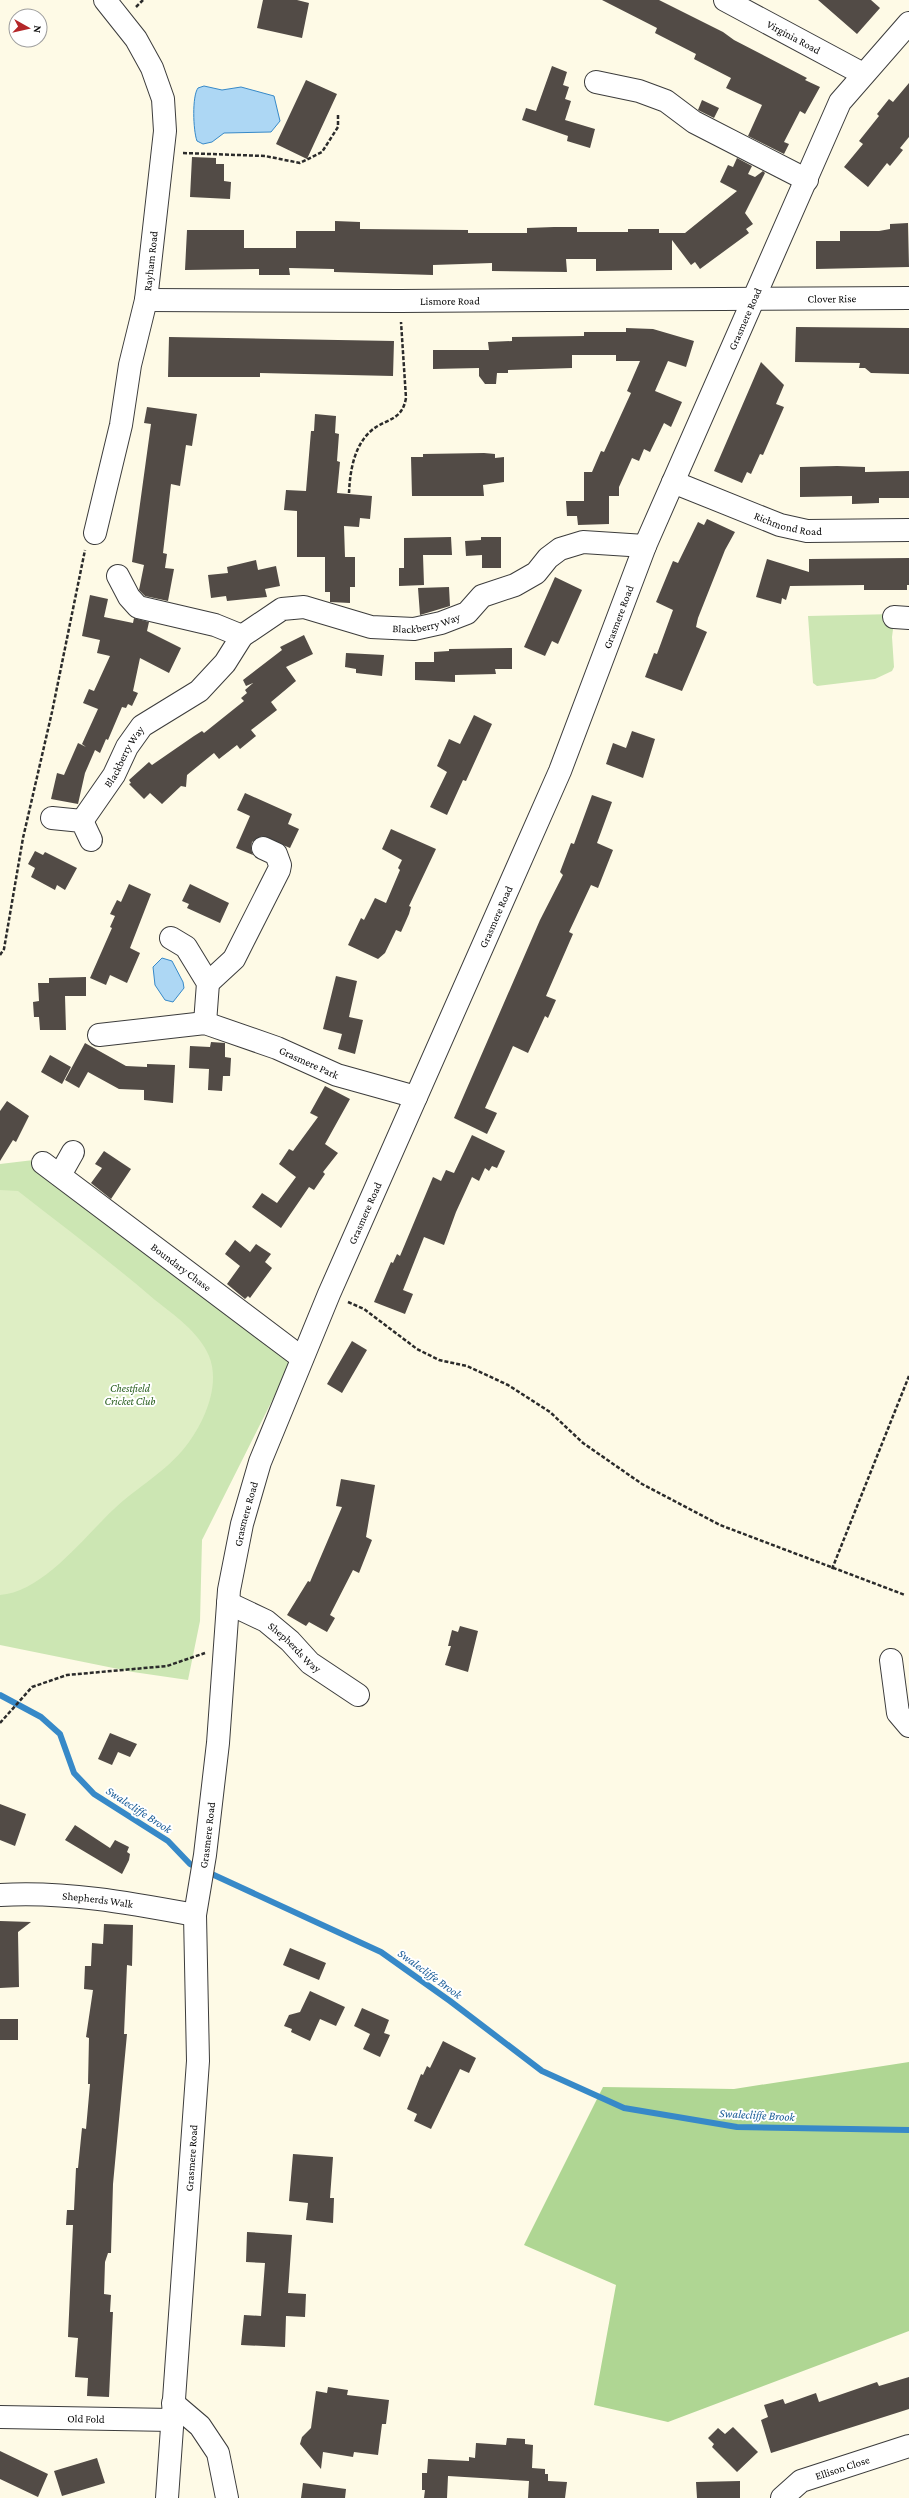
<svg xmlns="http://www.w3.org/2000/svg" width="909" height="2498" font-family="'Crimson Pro',serif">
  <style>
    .green { fill: #cce6b3 }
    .forest { fill: #afd693 }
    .pitch { fill: #deeec4 }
    .water { fill: #add7f4; stroke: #3789c8 }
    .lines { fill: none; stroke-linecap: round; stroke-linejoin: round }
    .stream { stroke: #3789c8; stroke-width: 6 }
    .building { fill: #524b46 }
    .minor-casing { stroke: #3c3c3c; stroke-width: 24 }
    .path { stroke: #2b2b2b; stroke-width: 2.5; stroke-dasharray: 4 2; stroke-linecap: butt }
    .minor { stroke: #fff; stroke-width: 22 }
    .labels { text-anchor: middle; stroke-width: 4; stroke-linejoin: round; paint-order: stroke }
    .street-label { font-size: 11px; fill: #090909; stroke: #fff }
    .park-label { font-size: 11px; font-style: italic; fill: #285e1d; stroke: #fff }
    .water-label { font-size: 12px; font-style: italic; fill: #185b96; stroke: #fff }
  </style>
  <rect width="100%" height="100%" fill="#fefae6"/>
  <path class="green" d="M895,614L892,637L894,667L892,671L875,679L817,686L813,683L808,616Z
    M42,1159L294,1357L202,1540L200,1621L188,1680L133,1672L0,1645V1164Z"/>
  <path class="forest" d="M909,2062V2331L668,2422L594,2405L616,2285L524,2245L603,2087L734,2089Z"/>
  <path class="pitch" d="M0,1190L18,1191C64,1227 111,1262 155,1300C174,1315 199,1332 209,1356C221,1385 204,1423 186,1446C166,1472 137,1487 114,1509C84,1537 43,1592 0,1595Z"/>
  <path class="water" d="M204,86L222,90L241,87L274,96L280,121L271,132L224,133L212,142L203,144L197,141C193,130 192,96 198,88Z
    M162,958L172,961L183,982L184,988L173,1002L165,1000L155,985L153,967Z"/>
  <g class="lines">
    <path class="stream" d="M0,1695L41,1717L60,1734L74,1773L94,1794L168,1841L190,1864L381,1952L450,2001L542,2071L624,2108L737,2127L909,2130"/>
  </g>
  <path class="building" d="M263,0H297L309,3L302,38L257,28Z
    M602,0H659L723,32L734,40L807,78L805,80L820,87L805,114L800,111L784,142L789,144L784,154L748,136L762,105L726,88L731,78L694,59L696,54L655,33L657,28Z
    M818,0H871L880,8L857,34Z
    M552,66L567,72L563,85L569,87L565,99L571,101L565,120L595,129L590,148L567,141L568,136L522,120L526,108L536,111Z
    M306,80L337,94L307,159L276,144Z
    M909,83V137L900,148L903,150L890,166L887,163L868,187L844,167L863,144L859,141L879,116L877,114L889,99L893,102Z
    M702,100L719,108L714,118L698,110Z
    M192,157L216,158V164H224V181L231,182L230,199L190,197Z
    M737,158L752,166L748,174L755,177L763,171L765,173L745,213L753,224L746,229L749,233L700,269L695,262L691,265L672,240V270L596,271V259H566L567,272L492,271V263L433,265V275L334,272V269L289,268L290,275H259V269L185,270L187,230H244V248H296V231H335V221L360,222V229L468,230V233H527V228L554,227H577V232H628V229H659V233H685L737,191L720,182L728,165L733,167Z
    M908,223L909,267L816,269V241H840V231H879L890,229V224Z
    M796,327L909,328V374L871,373L865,368H859L860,363L795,362Z
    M626,328L653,329L694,341L686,367L668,361L655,391L682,402L671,427L664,423L650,452L644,449L639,461L632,458L619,487V496H609V524L578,525L577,516H567L566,501H584V472H592L601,451L604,452L631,393L627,391L640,361H616V355H572V368L508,370V373H497L496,384H485L479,376V368L433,369V350H489L488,342L512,341V337L584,336V332H626Z
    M169,337L394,341L393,376L260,373V377H168Z
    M761,362L784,385L776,404L784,407L763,455L760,454L751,474L747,472L742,483L714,471Z
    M147,407L197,414L192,446L186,445L180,486L171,484L163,553L167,554L165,568L174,569L168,601L145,596L139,590L144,565L132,562L151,424L144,423Z
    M315,414L336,416L335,433L339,434L337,461L340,462L337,493L372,496L370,519L360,518L359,527L344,526L345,557H355V587H350V603L330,602V592H325V557H297V511L284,510L286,490L306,491L311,431H314Z
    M484,453L495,454V458L504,457V482L483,485L484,496H412L411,457H423V454Z
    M837,466L865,467V472L909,471V498H879V503L852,504V496L800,497V467Z
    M707,519L735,532L725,550L698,618L696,627L707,632L682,691L645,677L654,653L657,654L673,610L656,602L673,561L678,563L698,522L704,525Z
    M451,537L452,555H423L424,585L399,586V568H404V538Z
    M481,537H501V568H482V555L466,556L465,541L481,540Z
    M909,558V585H907V590H864V585L790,586L786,600L782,598L781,604L756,597L767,559L809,572V559Z
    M256,560L258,570L276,566L280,586L265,589L267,597L227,601L226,596L211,598L208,575L228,573L227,567Z
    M555,577L582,590L558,644L552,641L545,656L524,647Z
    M449,587L450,606L420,615L418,588Z
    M90,595L108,599L104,617L133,623L134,618L149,622L147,631L181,648L169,673L140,658L133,691L138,693L132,706L128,704L126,708L122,707L108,740L106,739L100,753L95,750L85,773L78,804L51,799L57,773L64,775L78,743L86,747L82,744L98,709L83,703L89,689L94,691L110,656L97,653L100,640L82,636Z
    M304,635L313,654L286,667L296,681L271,702L277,710L251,730L256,736L240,749L237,745L219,759L214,753L187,775L186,787L181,786L162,804L150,793L144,799L129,784L131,783L129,780L149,762L152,765L194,736L202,731L204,733L244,701L241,698L247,693L245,690L253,683L246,686L243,680L282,650L280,647Z
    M512,648V669H495L496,674L455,675V682L415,680V662H434V652L449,651V649Z
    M346,653L384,655L382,676L356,673V669L345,667Z
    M474,715L492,724L466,781L463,780L447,815L430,807L447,772L437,766L449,739L460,744Z
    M632,731L655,739L643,778L606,764L613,743L626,748Z
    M245,793L292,814L288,824L299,829L290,848L262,836L252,842L251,849L253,855L236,848L250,816L237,810Z
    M592,795L612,802L597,843L613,850L598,888L591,885L569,932L573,934L546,996L556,1000L548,1018L545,1016L528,1053L513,1046L485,1108L497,1113L487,1134L454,1118L540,920L563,875L560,872L571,843L574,844Z
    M391,829L436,849L409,906L411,907L409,914L401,932L396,930L385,953L378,959L348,945L361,918L364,920L375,898L386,903L400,870L398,868L402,860L382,849Z
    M35,851L43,855L45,852L77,868L65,890L57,885L55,890L31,877L35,868L28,864Z
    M129,884L151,894L130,948L140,953L127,983L110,975L106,985L90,978L112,928L110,927L115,916L110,914L117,900L121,902Z
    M190,884L229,903L220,923L187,908L189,904L182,901Z
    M336,976L357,981L349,1017L363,1020L355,1054L338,1049L342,1034L323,1029Z
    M86,977V996H65L66,1030H40L39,1017H34L33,1002L39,1001L38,983H49V978Z
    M211,1042L225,1043V1057L231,1058L230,1076H223L222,1091L208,1090L209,1069L189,1068L190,1046L210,1047Z
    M85,1043L126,1066L147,1067V1064L175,1065L173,1103L144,1100V1090L119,1089L88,1072L79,1088L65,1080Z
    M50,1055L71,1067L62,1084L41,1072Z
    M325,1086L350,1099L325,1144L338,1153L323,1172L325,1174L314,1190L309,1187L281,1228L252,1207L262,1193L277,1203L296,1177L279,1164L289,1149L293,1151L318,1117L310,1113Z
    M7,1101L29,1116L16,1142L13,1140L0,1161V1111Z
    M472,1135L505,1151L497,1168L492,1166L489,1171L485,1168L479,1181L472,1177L456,1212L444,1245L424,1237L403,1290L413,1294L405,1314L374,1302L391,1262L393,1263L397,1254L400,1256L433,1177L441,1181L446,1170L454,1173Z
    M104,1151L131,1169L111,1199L91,1183L102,1168L95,1164Z
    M235,1240L250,1252L256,1244L271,1254L265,1262L272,1268L250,1298L248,1296L245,1299L227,1284L240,1266L225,1254Z
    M352,1341L367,1350L342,1393L327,1384Z
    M341,1479L375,1485L366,1537L372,1540L359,1573L353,1570L330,1615L335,1618L327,1632L309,1622L306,1626L287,1615L308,1581L310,1582L342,1507L336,1506Z
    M460,1626L478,1631L468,1672L445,1665L451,1646H448L452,1630L458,1632Z
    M110,1733L137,1744L130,1757L118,1752L112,1765L98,1759Z
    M0,1804L26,1814L15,1846L0,1840Z
    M75,1825L110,1848L115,1840L129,1847L127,1852L130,1854L129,1860L122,1874L65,1840Z
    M0,1921L31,1922L18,1932L19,1987L0,1988Z
    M104,1924L133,1925L132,1966L127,1965L124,2034H127L113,2184L111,2253H108L105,2262L104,2294L111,2295L110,2312H113L109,2397L87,2396L88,2378L75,2377L78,2338L68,2337L73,2225H66L67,2210H74L76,2168H78L82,2128L86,2129L90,2084H88L89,2038L86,2037L93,1990L84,1989L85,1966H91L92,1943L103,1944Z
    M290,1948L326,1963L319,1980L283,1965Z
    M310,1991L345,2007L336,2026L320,2019L310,2041L291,2032L292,2029L284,2026L289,2015L300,2012Z
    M362,2008L389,2020L384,2033L390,2035L380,2057L363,2049L370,2034L354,2026Z
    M0,2019H18V2040H0Z
    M443,2041L476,2058L469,2073L460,2069L431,2129L414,2121L417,2114L407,2109L421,2074L423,2075L427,2066L430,2068Z
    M293,2154L333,2157L330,2198H334L333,2223L306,2220L308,2203L289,2201Z
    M247,2232L292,2235L288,2293L306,2294L305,2317L286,2316L285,2347L241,2345L244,2315L261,2316L265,2263L246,2262Z
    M909,2377V2409L771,2453L761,2420L768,2417L764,2405L783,2399L785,2404L816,2393L819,2402L877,2382L879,2386Z
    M328,2387L348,2390L347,2395L389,2400L386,2424H382L378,2455L354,2452L353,2457L323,2452L321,2469L300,2444L302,2437L311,2428L316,2391L327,2393Z
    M733,2427L758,2452L737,2472L712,2447L714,2444L708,2438L718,2428L725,2434Z
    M507,2438L525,2439V2444L533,2445L532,2468L545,2469V2474H548V2481L567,2482L565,2498H528L529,2481L448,2476L447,2498H424L425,2490H422V2473H427L428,2459L469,2461V2457L475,2458L476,2443L506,2445Z
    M0,2451L48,2474L38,2497L0,2479Z
    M97,2458L105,2483L62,2496L54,2471Z
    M740,2481V2498H697L696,2482Z
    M303,2483L346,2489L345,2498H301Z"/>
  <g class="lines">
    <g class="minor-casing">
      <g id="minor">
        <path id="s1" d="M725,0L863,74"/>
        <path d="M596,82L639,91L666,101L694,122L807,180"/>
        <path id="s2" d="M146,300L400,301L909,298"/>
        <path id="s3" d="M673,482L780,525L807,531L909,530"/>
        <path id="s4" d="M95,533L121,425L130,365L146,300L165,131L163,99L152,68L136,39L105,0"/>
        <path d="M118,576L129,597L138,607L215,625L242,636"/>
        <path d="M894,617L909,618"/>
        <path d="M52,818L82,821L91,840"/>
        <path id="s5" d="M82,821L114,775L127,747L142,726L199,691L225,663L242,636L282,609L304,607L371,627L414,629L441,623L467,613L482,596L515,585L536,573L548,558L560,549L583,542L645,546"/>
        <path d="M171,938L186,947L208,983L205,1023"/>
        <path d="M208,983L234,959L279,870L280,865L276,854L263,848"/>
        <path id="s6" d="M99,1035L205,1023L277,1048L337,1075L416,1097"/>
        <path id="s7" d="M43,1163L302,1358"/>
        <path d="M60,1175L73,1152"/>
        <path id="s8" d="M228,1603L266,1621L290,1641L310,1663L358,1695"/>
        <path d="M891,1660L898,1713L909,1726"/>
        <path id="s9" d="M0,1895C66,1891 130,1903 195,1915"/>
        <path d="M173,2403L200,2426L218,2453L227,2498"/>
        <path id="s10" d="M0,2417L172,2420"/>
        <path id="s11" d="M167,2498L198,2061L195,1915L205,1855L218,1743L229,1590L242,1524L260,1462L329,1294L560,771L645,546L840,102L909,23"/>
        <path id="s12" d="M782,2498L801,2481L909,2446"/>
      </g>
    </g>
    <path class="path" d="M136,7L143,0
      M183,153L265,156L300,163L322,152L338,127V114
      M349,493C350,471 354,445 372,430C387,418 402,421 406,398L401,322
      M0,955L4,949L23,838L52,712L85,550
      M348,1302L364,1309L417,1349L439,1360L467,1366L508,1385L550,1412L583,1443L642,1484L720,1525L905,1595
      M832,1569L909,1376
      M0,1723L32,1687L67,1675L167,1666L205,1653"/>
    <use href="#minor" class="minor"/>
  </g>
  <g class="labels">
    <g class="street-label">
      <text dy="4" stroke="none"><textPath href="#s1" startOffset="78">Virginia Road</textPath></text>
      <text dy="4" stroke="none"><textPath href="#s4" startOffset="278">Rayham Road</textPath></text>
      <text dy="4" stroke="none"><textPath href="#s2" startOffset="686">Clover Rise</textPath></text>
      <text dy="4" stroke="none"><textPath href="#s2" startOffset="304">Lismore Road</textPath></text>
      <text dy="4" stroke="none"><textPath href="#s11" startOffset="2285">Grasmere Road</textPath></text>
      <text dy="4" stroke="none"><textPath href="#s3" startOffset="123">Richmond Road</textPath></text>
      <text dy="4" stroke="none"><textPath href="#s11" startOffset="1961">Grasmere Road</textPath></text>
      <text dy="4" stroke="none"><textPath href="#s5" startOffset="446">Blackberry Way</textPath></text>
      <text dy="4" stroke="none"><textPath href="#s5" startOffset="77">Blackberry Way</textPath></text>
      <text dy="4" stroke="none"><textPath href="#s11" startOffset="1637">Grasmere Road</textPath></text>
      <text dy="4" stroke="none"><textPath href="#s6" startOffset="218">Grasmere Park</textPath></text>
      <text dy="4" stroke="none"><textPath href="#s11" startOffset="1313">Grasmere Road</textPath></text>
      <text dy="4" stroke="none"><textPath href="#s7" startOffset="173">Boundary Chase</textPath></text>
      <text dy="4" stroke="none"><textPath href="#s11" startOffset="989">Grasmere Road</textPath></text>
      <text dy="4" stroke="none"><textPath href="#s8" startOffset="81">Shepherds Way</textPath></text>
      <text dy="4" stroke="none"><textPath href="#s11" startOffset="665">Grasmere Road</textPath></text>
      <text dy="4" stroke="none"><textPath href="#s9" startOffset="98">Shepherds Walk</textPath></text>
      <text dy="4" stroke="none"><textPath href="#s11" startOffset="341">Grasmere Road</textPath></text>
      <text dy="4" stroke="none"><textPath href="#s10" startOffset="86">Old Fold</textPath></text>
      <text dy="4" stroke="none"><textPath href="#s12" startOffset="69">Ellison Close</textPath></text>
    </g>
    <g class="park-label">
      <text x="130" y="1392">Chestfield<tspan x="130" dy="13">Cricket Club</tspan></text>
    </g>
    <g class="water-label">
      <text transform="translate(139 1810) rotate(33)" y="4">Swalecliffe Brook</text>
      <text transform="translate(430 1974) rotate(36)" y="4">Swalecliffe Brook</text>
      <text transform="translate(757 2115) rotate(3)" y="4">Swalecliffe Brook</text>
    </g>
  </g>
  <g transform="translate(28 28) rotate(98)"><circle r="19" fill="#ffffff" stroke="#9d9d9d"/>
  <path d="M0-3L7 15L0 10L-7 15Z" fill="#b42729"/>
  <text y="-6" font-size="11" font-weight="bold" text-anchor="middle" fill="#090909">N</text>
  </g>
</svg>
